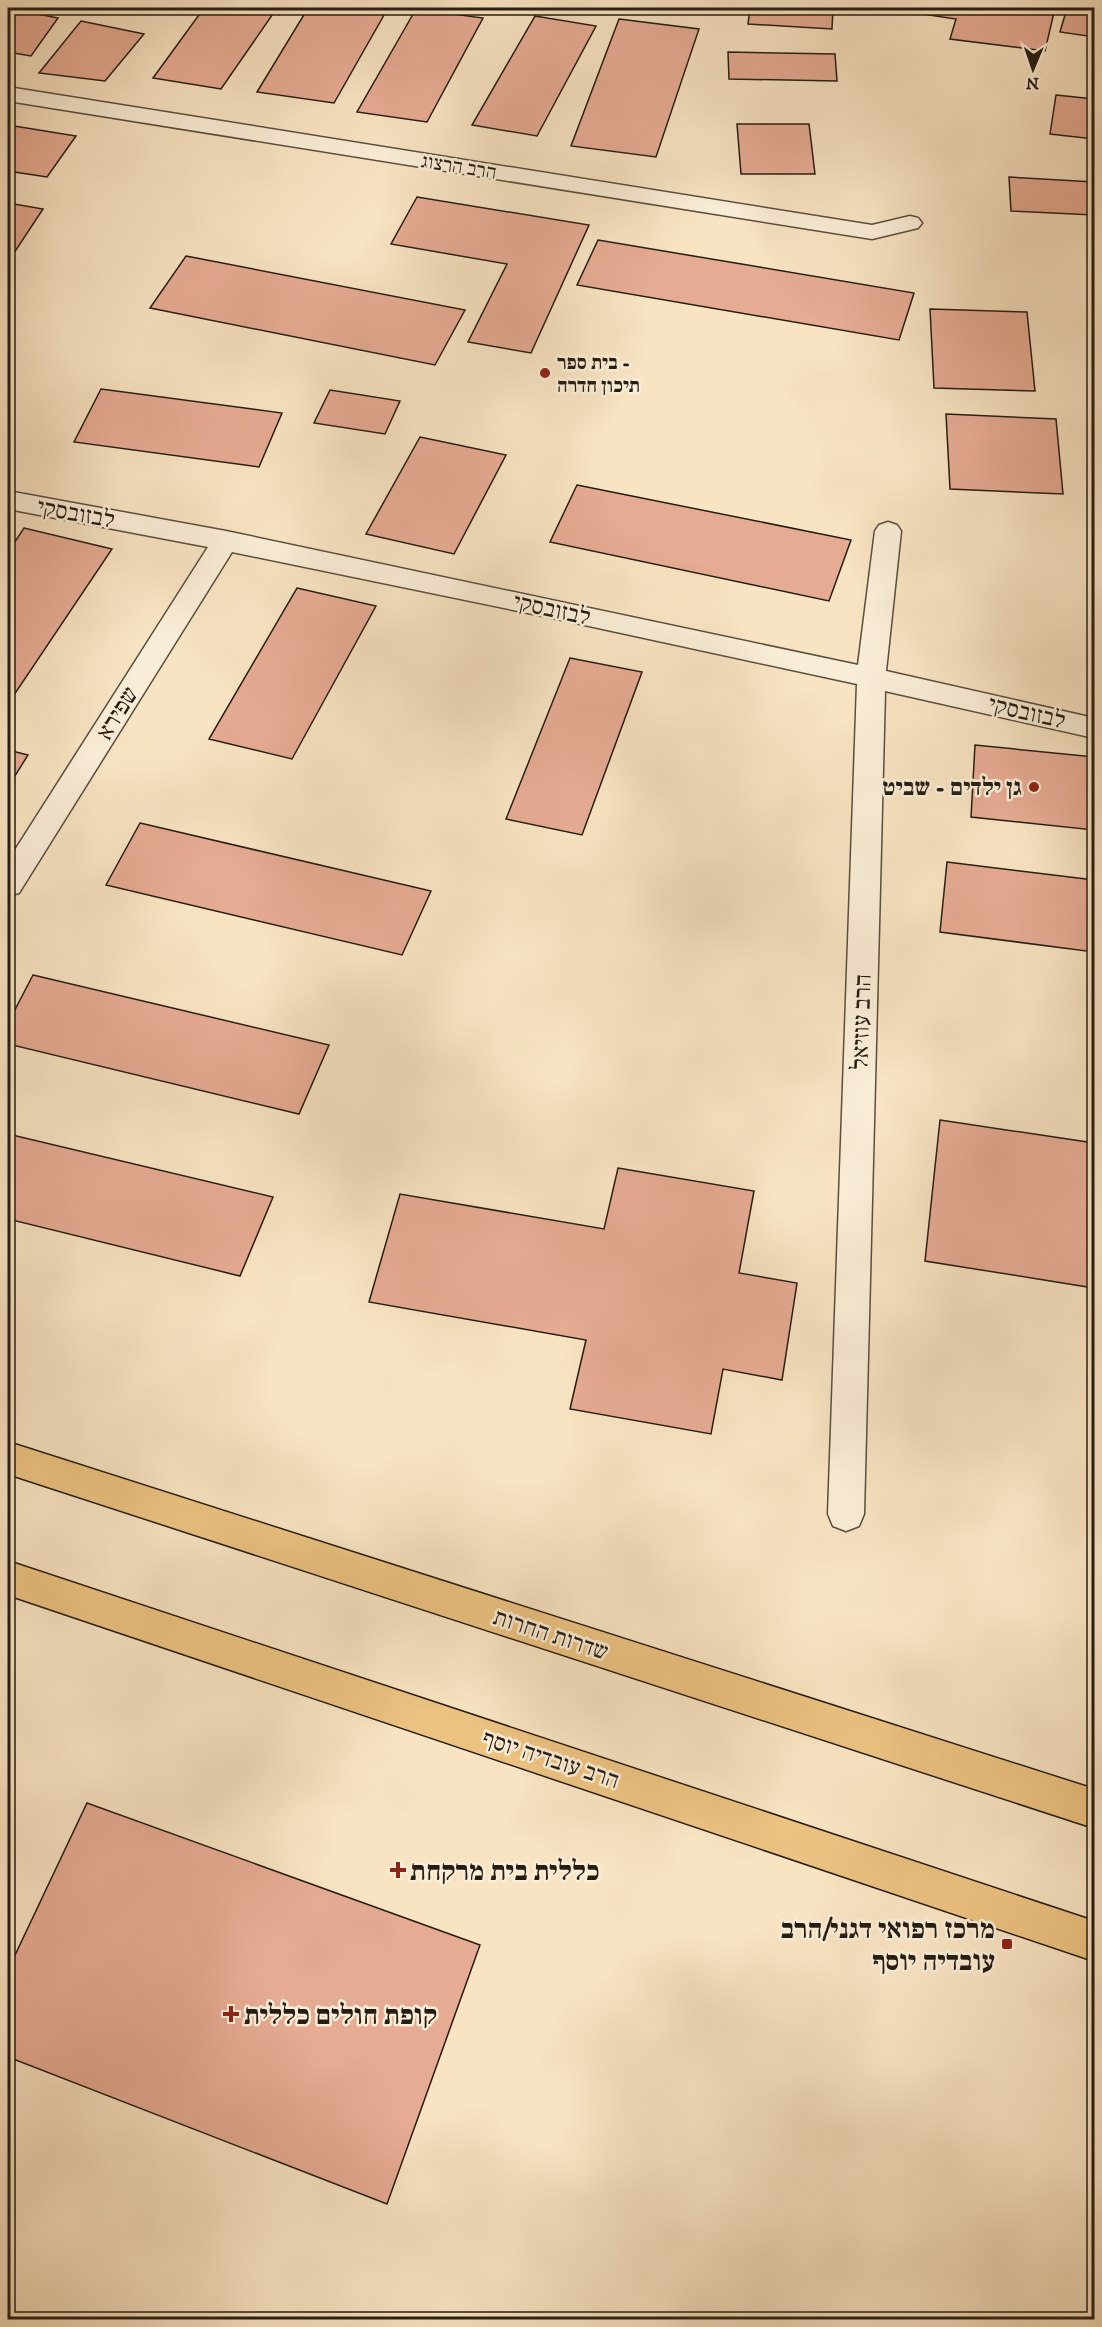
<svg xmlns="http://www.w3.org/2000/svg" width="1102" height="2327" font-family="'IM FELL DW Pica','Frank Ruhl Libre',serif">
  <style>
    .building { fill: #e6ab93; stroke: #251d12; stroke-width: 1.5 }
    .lines { fill: none; stroke-linecap: round; stroke-linejoin: round }
    .minor-casing { stroke: #5a4e3e; stroke-width: 3 }
    .major-casing { stroke: #251d12; stroke-width: 3 }
    .minor { fill: #faedd7; fill-rule: evenodd }
    .major { fill: #ecc281; fill-rule: evenodd }
    .poi-dot { fill: #8f2418; stroke: #faedd7; stroke-width: 2 }
    .labels { text-anchor: middle; stroke-width: 5; stroke-linejoin: round; paint-order: stroke }
    .far-street-label { font-size: 20px; fill: #251d12; stroke: #faedd7 }
    .far-poi-label { font-size: 20px; font-weight: bold; fill: #251d12; stroke: #faedd7; text-anchor: start }
    .street-label { font-size: 24px; fill: #251d12; stroke: #faedd7 }
    .poi-label { font-size: 24px; font-weight: bold; fill: #251d12; stroke: #faedd7; text-anchor: end }
    .near-poi-label { font-size: 28px; font-weight: bold; fill: #251d12; stroke: #faedd7; text-anchor: start }
  </style>
  <rect width="100%" height="100%" fill="#f8e3c2"/>
  <filter id="stains"><feTurbulence type="fractalNoise" baseFrequency=".00333" numOctaves="4"/><feColorMatrix values="0 0 0 0 .2 0 0 0 0 .09 0 0 0 0 .02 0 0 0 .5 -.17"/></filter>
  <radialGradient id="worn" r=".72"><stop offset=".6" stop-color="#630" stop-opacity="0"/><stop offset="1" stop-color="#630" stop-opacity=".3"/></radialGradient>
  <path class="building" d="M8,8L58,18L31,56L8,52Z
    M204,8H277L221,89L153,78Z
    M308,8H388L334,103L257,92Z
    M750,8H833L832,29L748,24Z
    M917,8H1055L1045,51L950,39L956,19L915,13Z
    M1067,8H1094V37L1060,32Z
    M416,9L483,18L427,122L357,112Z
    M535,16L596,26L537,136L472,125Z
    M619,19L699,29L656,157L571,146Z
    M81,21L144,34L105,81L39,73Z
    M728,52L835,54L837,81L729,79Z
    M1056,95L1094,99V139L1050,134Z
    M737,124H809L815,174H741Z
    M8,125L76,136L47,177L8,171Z
    M1009,177L1094,182V215L1011,211Z
    M417,197L589,225L531,353L468,342L507,264L391,244Z
    M8,203L43,209L8,262Z
    M598,240L914,293L899,340L577,285Z
    M186,256L465,310L435,365L150,308Z
    M930,309L1027,312L1035,391L934,388Z
    M101,389L282,413L259,467L74,442Z
    M330,390L400,401L385,434L314,423Z
    M946,414L1056,419L1063,494L950,489Z
    M420,437L506,455L454,554L366,534Z
    M577,485L851,540L829,601L550,542Z
    M24,528L112,549L12,698L8,697V552Z
    M297,588L376,606L292,759L209,739Z
    M570,658L642,672L582,835L506,819Z
    M975,745L1094,757V830L971,817Z
    M8,750L28,755L8,787Z
    M140,823L431,891L402,955L106,885Z
    M947,862L1094,880V952L940,932Z
    M33,975L329,1045L299,1114L8,1044V1023Z
    M940,1120L1094,1143V1288L925,1261Z
    M8,1134L273,1197L240,1276L8,1219Z
    M618,1168L754,1191L739,1273L797,1283L782,1380L723,1369L711,1434L570,1409L586,1340L369,1302L400,1194L604,1229Z
    M1094,1339V1462L1088,1461Z
    M87,1803L480,1945L387,2204L8,2057V1970Z"/>
  <g class="lines">
    <g class="minor-casing">
      <path id="minor" d="M8,87L872,225L910,216L918,218L922,223L918,228L872,239L8,101Z
        M8,491L226,531L858,665L875,531L879,525L888,522L897,525L901,531L886,671L1094,718V738L885,691L864,1514L859,1526L846,1531L833,1526L828,1514L857,684L552,618L232,552L19,893L8,896V861L208,547L8,509Z"/>
    </g>
    <g class="major-casing">
      <path id="major" d="M8,1442L1094,1789V1828L8,1474Z
        M8,1561L1094,1921V1961L8,1595Z"/>
    </g>
    <use href="#minor" class="minor"/>
    <use href="#major" class="major"/>
  </g>
  <g class="poi-dot">
    <circle cx="545" cy="373" r="6"/>
    <circle cx="1034" cy="787" r="6"/>
    <path d="M395 1861h6v6h6v6h-6v6h-6v-6h-6v-6h6z"/>
    <rect x="1001" y="1938" width="12" height="12" rx="3"/>
    <path d="M228 2005h6v6h6v6h-6v6h-6v-6h-6v-6h6z"/>
  </g>
  <g class="labels">
    <g class="far-street-label">
      <text transform="translate(459 166) rotate(9)" y="7">הרב הרצוג</text>
    </g>
    <g class="far-poi-label">
      <text x="557" y="369">בית ספר -<tspan x="557" dy="23">תיכון חדרה</tspan></text>
    </g>
    <g class="street-label">
      <text transform="translate(76 513) rotate(10)" y="8">לבזובסקי</text>
      <text transform="translate(552 609) rotate(12)" y="8">לבזובסקי</text>
      <text transform="translate(1027 712) rotate(13)" y="8">לבזובסקי</text>
      <text transform="translate(117 713) rotate(-58)" y="8">שפירא</text>
      <text transform="translate(861 1022) rotate(-88)" y="8">הרב עוזיאל</text>
      <text transform="translate(551 1634) rotate(18)" y="8">שדרות החרות</text>
      <text transform="translate(551 1759) rotate(18)" y="8">הרב עובדיה יוסף</text>
    </g>
    <g class="poi-label">
      <text x="1022" y="795">גן ילדים - שביט</text>
    </g>
    <g class="near-poi-label">
      <text x="410" y="1880">כללית בית מרקחת</text>
      <text x="995" y="1938" text-anchor="end">מרכז רפואי דגני/הרב<tspan x="995" dy="32">עובדיה יוסף</tspan></text>
      <text x="244" y="2024">קופת חולים כללית</text>
    </g>
  </g>
  <rect width="1102" height="2327" fill="none" stroke="#f8e3c2" stroke-width="30"/>
  <rect x="9" y="9" width="1084" height="2309" fill="none" stroke="#251d12" stroke-width="3"/>
  <rect x="15" y="15" width="1072" height="2297" fill="none" stroke="#251d12" stroke-width="1.5"/>
  <g transform="translate(1033 69) rotate(182)" stroke="#faedd7" stroke-width="4.5" paint-order="stroke">
  <path d="M0-4.5L10 22L0 15L-10 22Z" fill="#251d12"/>
  <text y="-9" font-size="16" font-weight="bold" text-anchor="middle" fill="#251d12">N</text>
  </g>
  <rect width="100%" height="100%" filter="url(#stains)"/>
  <rect width="100%" height="100%" fill="url(#worn)"/>
</svg>
